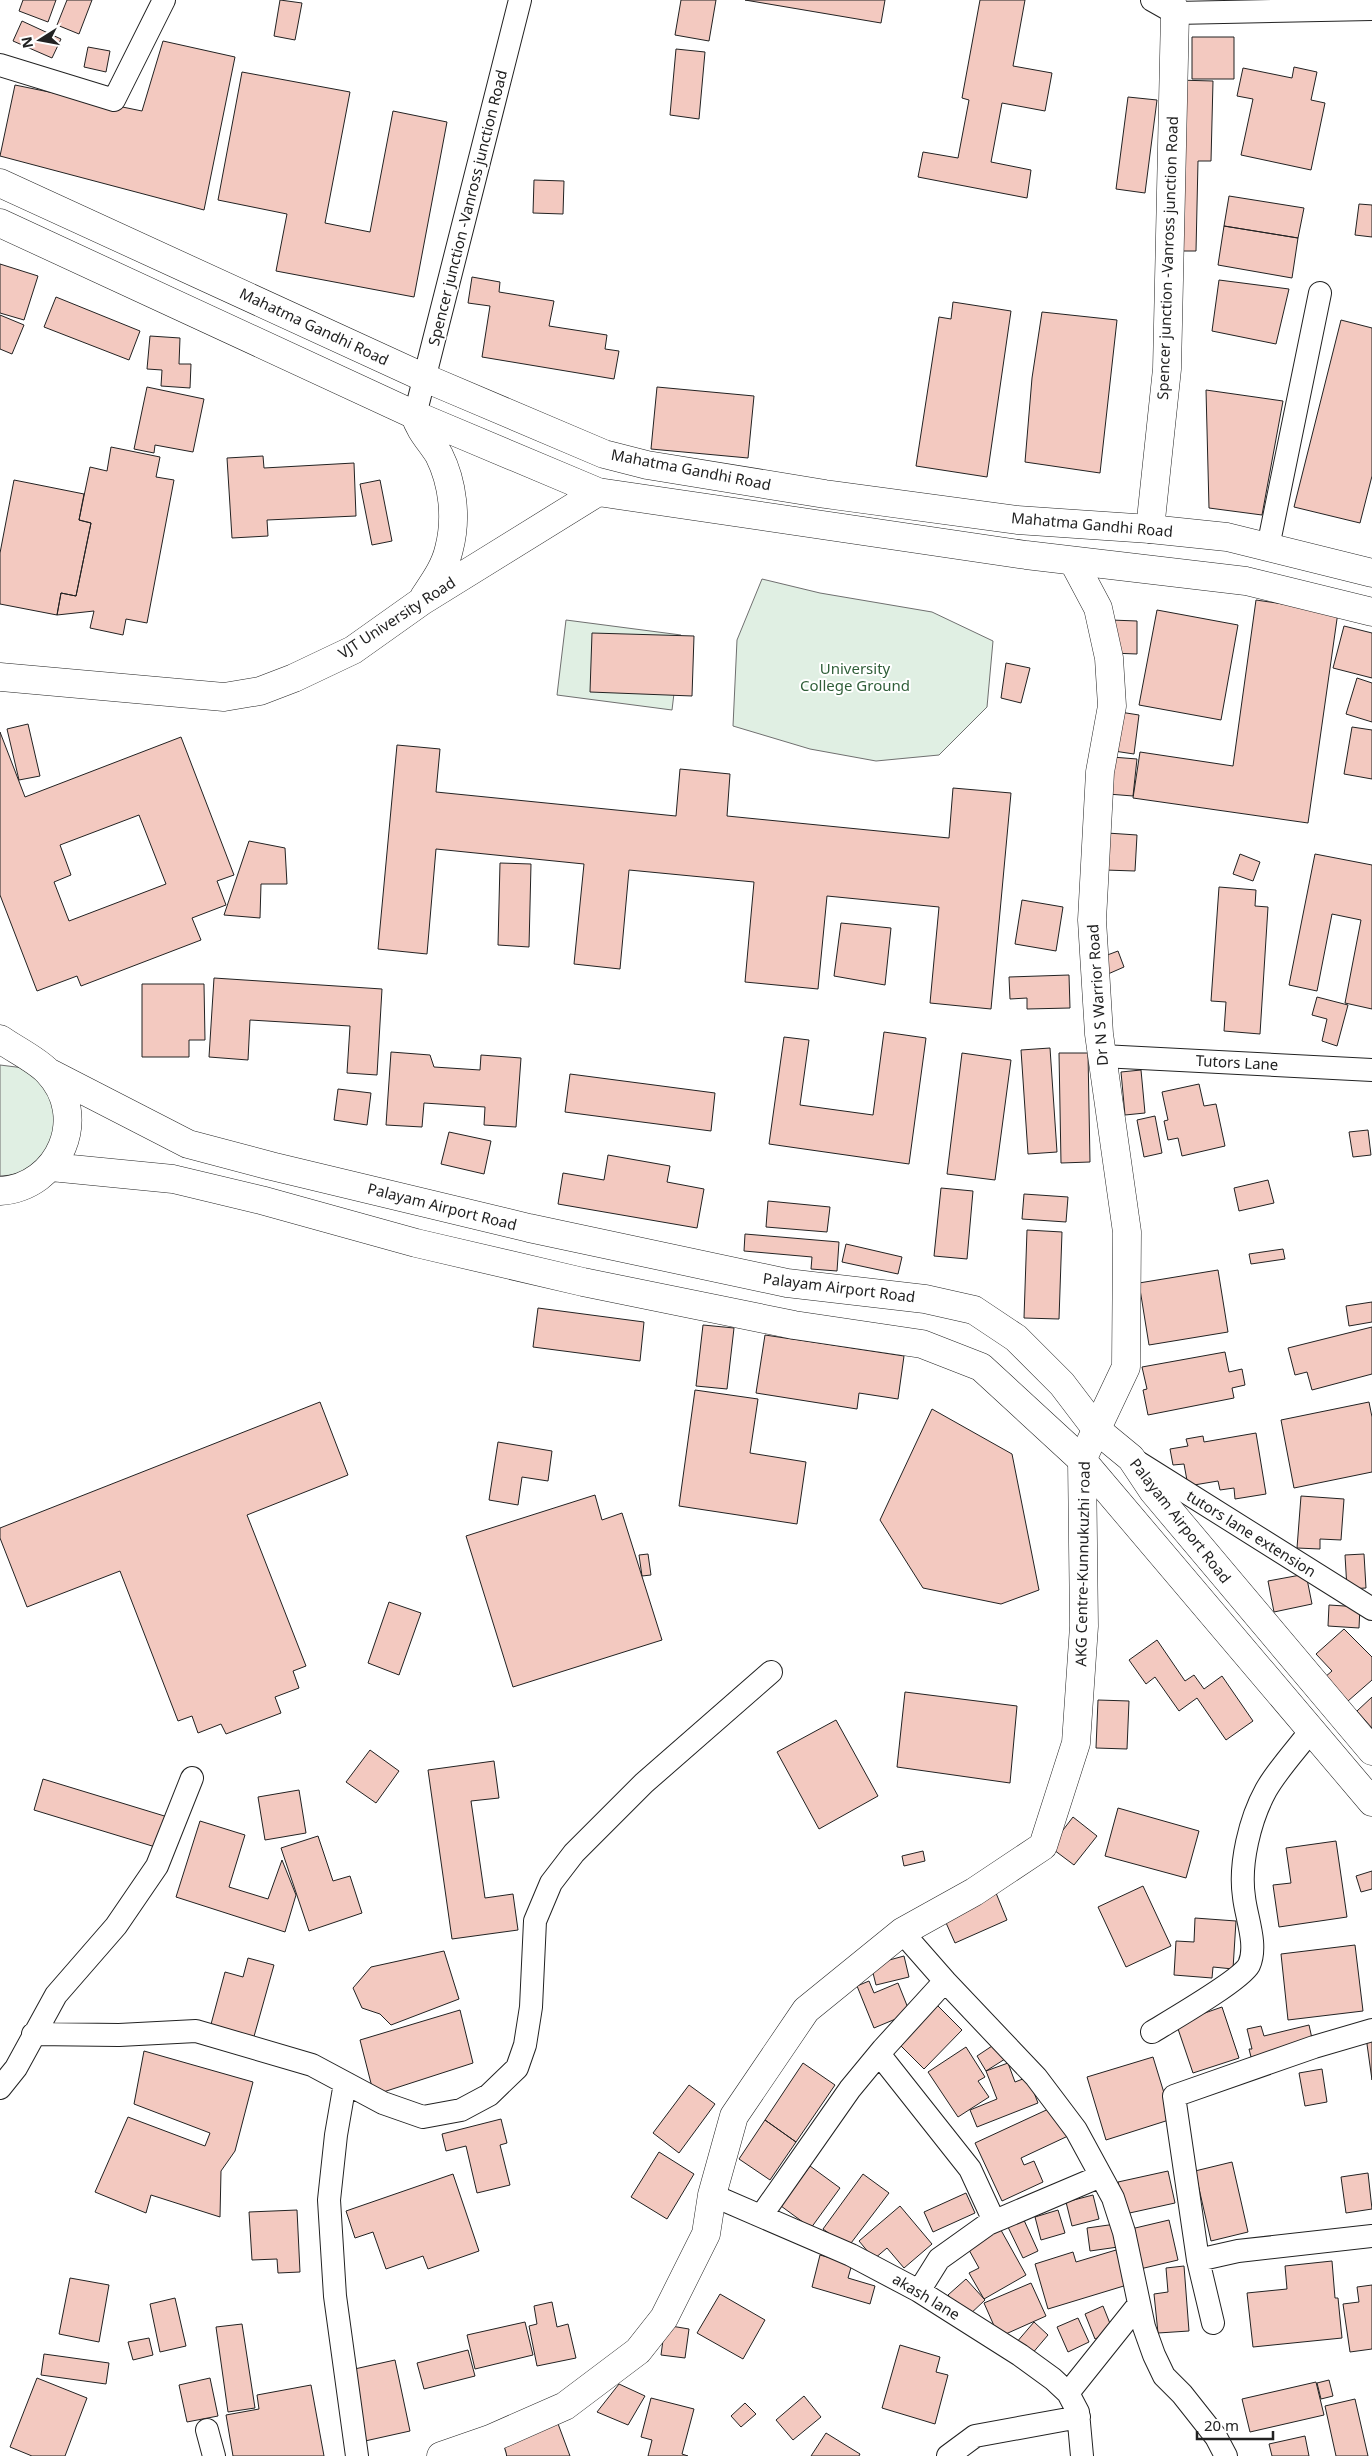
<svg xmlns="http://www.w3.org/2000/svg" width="1372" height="2456" font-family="'Noto Sans',sans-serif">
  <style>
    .green { fill: #e0efe3; stroke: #6f6f6f }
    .building { fill: #f3c9c0; stroke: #222; fill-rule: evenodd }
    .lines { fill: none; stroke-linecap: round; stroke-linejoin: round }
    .minor-casing { stroke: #222; stroke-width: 24 }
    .tertiary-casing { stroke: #222; stroke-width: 29 }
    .primary-casing { stroke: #222; stroke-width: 29 }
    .minor { stroke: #fff; stroke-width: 22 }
    .tertiary { stroke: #fff; stroke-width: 28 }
    .primary { stroke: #fff; stroke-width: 28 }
    .labels { text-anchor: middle; stroke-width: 4; stroke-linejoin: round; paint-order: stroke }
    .street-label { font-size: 15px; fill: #222; stroke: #fff }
    .park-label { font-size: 15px; fill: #2f5e38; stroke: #fff }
  </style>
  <rect width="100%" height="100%" fill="#fff"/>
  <path class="green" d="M762,579L820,593L932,612L993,641L987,707L939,755L876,761L810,749L733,726L737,640Z
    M566,620L681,635L672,710L557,695Z
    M0,1065L24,1068L47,1085L61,1126C44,1157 41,1174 0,1176Z"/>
  <path class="building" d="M23,0H56L48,22L19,11Z
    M67,0H92L79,34L57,25Z
    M280,0L302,3L295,40L274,36Z
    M681,0H716L709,41L675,35Z
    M745,0H885L881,23Z
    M980,0H1025L1013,66L1052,73L1045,111L1002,103L991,162L1031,170L1027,198L918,177L923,152L958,158L969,100L962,98Z
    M22,21L61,39L52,58L13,41Z
    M1192,37H1234V79H1192Z
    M163,41L235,57L204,210L0,156L15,85L142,111Z
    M88,47L110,51L106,72L84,67Z
    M676,49L705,52L699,119L670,115Z
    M1294,67L1317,72L1311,100L1325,103L1311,170L1241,155L1253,99L1237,96L1243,68L1292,78Z
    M242,72L350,92L325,223L370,232L393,111L447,122L414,297L276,271L287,214L218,200Z
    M1177,80L1213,81L1211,161H1198L1196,251H1173Z
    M1128,97L1157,100L1145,193L1116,189Z
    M534,180L564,181L563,214L533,213Z
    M1229,196L1304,208L1298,238L1224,226Z
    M1359,204L1372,205V237L1355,235Z
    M1224,226L1298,238L1292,278L1218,265Z
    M0,264L38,276L24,320L0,313Z
    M472,277L500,282L499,292L554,301L549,326L607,335L605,349L619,351L614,379L482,357L490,306L468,303Z
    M1219,280L1289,289L1276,344L1212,331Z
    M56,297L140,331L129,360L44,327Z
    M953,302L1011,311L987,477L916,466L939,317L951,319Z
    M1042,312L1117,320L1100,473L1025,462L1032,378Z
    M0,315L24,325L12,354L0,349Z
    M1341,320L1372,328V476L1360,523L1294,507Z
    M150,336L180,338L179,364H191L190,388L161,386L162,370L147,369Z
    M147,387L204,399L193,452L155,445L154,453L134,449Z
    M657,387L754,396L748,458L651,449Z
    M1206,390L1283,401L1262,515L1209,508Z
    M111,447L160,457L156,477L174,480L147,623L126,619L123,635L90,628L94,611L57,615L61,593L76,596L91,523L79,520L90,467L107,471Z
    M263,456L264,468L354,463L356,516L267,520L268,536L232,538L227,458Z
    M14,480L84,494L79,520L91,523L76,596L61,593L57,615L0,604V553Z
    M380,480L392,541L372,545L360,484Z
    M1256,600L1338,612L1308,823L1133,798L1140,752L1233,766Z
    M1157,610L1238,625L1221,720L1139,705Z
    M1111,620L1137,621V654L1111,653Z
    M1344,626L1372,633V678L1333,668Z
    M592,633L694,636L692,696L590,692Z
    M1006,663L1030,668L1021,703L1001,698Z
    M1357,678L1372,683V722L1346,714Z
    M1120,712L1139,715L1134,754L1114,751Z
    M28,724L40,776L19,780L7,729Z
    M1352,727L1372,730V779L1344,774Z
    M0,732L25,797L181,737L234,875L217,881L226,905L192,918L201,940L81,986L77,976L37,991L0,895ZM139,815L166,884L69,921L54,882L71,875L60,845Z
    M397,745L440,749L436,792L676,816L680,769L730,774L727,816L949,838L953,788L1011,793L991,1009L930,1003L939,907L827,896L818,989L745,982L754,882L629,870L620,969L574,964L584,864L436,849L427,954L378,949Z
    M1112,757L1137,759L1133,796L1108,794Z
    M1107,833L1137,835L1135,871L1105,870Z
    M249,841L285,848L287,884H261L260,918L224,915Z
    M1240,854L1260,862L1253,881L1233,874Z
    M1315,854L1372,865V1009L1345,1003L1361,920L1332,914L1317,991L1289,985Z
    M500,863L531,864L529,947L498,945Z
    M1219,887L1256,890L1255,906L1268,907L1260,1034L1224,1031L1226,1002L1211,1001Z
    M1022,900L1063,907L1056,951L1015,944Z
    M841,923L891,928L885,985L834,976Z
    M1118,951L1124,967L1108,974L1102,957Z
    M1069,975L1070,1008L1027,1009V998L1010,999L1009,977Z
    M214,978L382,989L377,1075L347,1073L350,1026L250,1020L248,1060L209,1057Z
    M142,984H204L205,1040H189V1057H142Z
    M1317,997L1348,1005L1337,1046L1322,1041L1327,1019L1312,1015Z
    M884,1032L926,1038L909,1164L769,1144L784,1037L809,1040L800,1105L873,1115Z
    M1050,1048L1057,1152L1028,1154L1021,1050Z
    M391,1052L430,1055L434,1067L480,1070L481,1055L521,1058L516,1127L484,1125L485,1107L424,1103L422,1127L386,1125Z
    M962,1053L1011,1060L995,1180L947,1174Z
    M1059,1053H1088L1090,1162L1061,1163Z
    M1141,1070L1145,1113L1125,1115L1121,1072Z
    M570,1074L715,1093L711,1131L565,1112Z
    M1199,1084L1204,1106L1216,1104L1225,1146L1182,1156L1178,1138L1168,1140L1164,1121L1168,1120L1162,1092Z
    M338,1089L371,1093L367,1125L334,1120Z
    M1155,1116L1162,1153L1144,1157L1137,1120Z
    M1368,1130L1371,1155L1353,1157L1349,1132Z
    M449,1132L491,1141L484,1174L441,1164Z
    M608,1155L670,1166L667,1182L704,1189L697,1228L558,1204L563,1173L604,1180Z
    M1268,1180L1274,1203L1239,1211L1234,1188Z
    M941,1188L973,1191L967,1259L934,1256Z
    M1024,1194L1068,1197L1066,1222L1022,1219Z
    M768,1201L830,1207L827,1232L766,1227Z
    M1027,1230L1062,1232L1059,1319L1024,1318Z
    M745,1234L839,1242L837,1271L811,1269L812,1257L744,1251Z
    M846,1244L902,1257L898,1274L842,1262Z
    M1283,1249L1285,1259L1251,1264L1249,1254Z
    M1218,1270L1228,1332L1149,1345L1139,1283Z
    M1372,1302V1322L1349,1326L1346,1306Z
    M538,1308L644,1322L640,1361L533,1347Z
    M703,1325L734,1328L727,1389L696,1386Z
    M1372,1327V1374L1312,1390L1307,1372L1295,1375L1288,1348Z
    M765,1335L904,1356L898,1399L859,1393L857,1409L756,1393Z
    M1225,1352L1229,1372L1242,1369L1245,1385L1232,1388L1234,1398L1148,1415L1143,1390L1147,1389L1142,1367Z
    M695,1390L758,1399L750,1453L806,1462L797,1524L679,1506Z
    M320,1402L348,1475L247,1515L306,1666L293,1671L299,1688L275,1697L281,1713L226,1734L221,1724L198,1733L192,1716L178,1721L120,1571L27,1607L0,1538V1528Z
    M1369,1402L1372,1417V1472L1294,1488L1281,1420Z
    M932,1409L1012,1454L1039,1590L1001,1604L923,1588L880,1520Z
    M1256,1433L1266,1494L1235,1499L1234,1488L1220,1490L1218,1481L1188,1486L1184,1464L1173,1465L1170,1449L1188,1446L1186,1439L1203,1436L1204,1442Z
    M498,1442L552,1451L548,1481L522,1477L518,1505L489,1500Z
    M595,1495L602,1520L622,1513L662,1640L513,1687L466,1536Z
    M1301,1496L1344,1499L1341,1540L1320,1539V1549L1297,1548Z
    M648,1554L651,1575L642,1576L639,1555Z
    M1364,1554L1366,1588L1347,1589L1345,1555Z
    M1306,1574L1312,1604L1274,1612L1268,1581Z
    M389,1602L421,1613L399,1675L368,1663Z
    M1329,1605L1360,1607L1359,1628L1328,1626Z
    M1344,1629L1372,1657V1680L1340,1708L1318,1683L1332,1671L1316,1654Z
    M1157,1640L1185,1681L1194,1675L1204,1689L1222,1676L1253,1721L1226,1740L1197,1698L1179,1711L1155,1677L1146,1684L1129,1660Z
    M905,1692L1017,1706L1010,1783L897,1767Z
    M1372,1697V1728L1357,1711Z
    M1098,1700L1129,1701L1127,1749L1096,1748Z
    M836,1720L878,1796L819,1829L777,1752Z
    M370,1750L399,1771L376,1803L346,1782Z
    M494,1761L499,1798L471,1801L485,1898L513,1894L518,1930L452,1939L428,1770Z
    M43,1779L171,1818L162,1849L34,1810Z
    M299,1790L306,1833L265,1840L258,1797Z
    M1118,1808L1199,1831L1186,1878L1105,1856Z
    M1073,1817L1097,1836L1074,1865L1050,1847Z
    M200,1821L245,1835L229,1887L268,1899L282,1860L296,1895L285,1932L176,1897Z
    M318,1836L333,1881L350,1876L362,1913L309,1931L281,1848Z
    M1336,1841L1347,1917L1279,1927L1273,1885L1291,1883L1286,1848Z
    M923,1851L925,1861L904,1866L902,1856Z
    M1372,1871V1889L1361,1892L1356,1876Z
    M1143,1886L1171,1946L1126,1967L1098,1907Z
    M996,1893L1007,1920L955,1943L943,1916Z
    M1195,1918L1236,1921L1233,1969L1213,1967L1212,1978L1174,1975L1176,1941L1194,1942Z
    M1355,1945L1363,2011L1288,2020L1281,1954Z
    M444,1951L459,1999L391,2025L380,2014L362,2008L353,1988L371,1967Z
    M904,1956L909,1977L876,1985L871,1965Z
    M248,1958L274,1965L253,2040L210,2028L225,1972L243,1977Z
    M869,1981L874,1993L898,1983L910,2013L874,2028L857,1986Z
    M935,2003L962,2030L924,2069L896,2041Z
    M1222,2007L1239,2058L1193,2073L1176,2023Z
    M460,2010L473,2063L374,2095L360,2040Z
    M1309,2025L1313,2043L1251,2057L1249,2049H1252L1247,2029L1261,2026L1264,2036Z
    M1372,2036V2080L1366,2037Z
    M995,2044L1005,2059L986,2071L977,2056Z
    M966,2047L985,2077L978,2081L989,2097L958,2117L928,2072Z
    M144,2051L253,2082L235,2151L221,2171L220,2217L151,2195L146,2213L95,2192L128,2117L205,2146L210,2133L134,2104Z
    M1153,2057L1172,2119L1106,2140L1087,2077Z
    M803,2063L835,2085L796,2142L765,2120Z
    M1008,2063L1015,2082L1028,2077L1038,2103L977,2127L970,2110L997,2099L986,2071Z
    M1322,2069L1327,2102L1305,2106L1299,2073Z
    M689,2085L715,2104L679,2153L653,2133Z
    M1055,2106L1068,2136L1021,2158L1024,2165L1034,2161L1043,2182L1002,2201L975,2143Z
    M501,2119L507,2143L500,2145L510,2185L477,2193L466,2146L446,2151L442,2134Z
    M765,2120L796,2142L770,2180L739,2159Z
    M659,2152L694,2174L667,2219L631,2197Z
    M1232,2162L1248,2232L1211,2241L1195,2171Z
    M810,2166L840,2188L811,2228L781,2206Z
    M1168,2171L1175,2203L1125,2214L1118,2182Z
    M1368,2173L1372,2209L1346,2213L1341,2177Z
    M453,2174L479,2251L428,2269L423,2256L386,2269L373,2232L355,2238L346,2211Z
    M863,2174L889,2193L848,2247L823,2229Z
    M966,2193L975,2213L933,2232L924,2212Z
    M1093,2195L1099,2219L1072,2226L1066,2202Z
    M900,2206L932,2244L904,2268L887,2248L874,2259L859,2241Z
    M297,2210L300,2272L278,2273L277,2259L252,2260L249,2212Z
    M1058,2210L1065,2233L1041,2240L1035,2217Z
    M1023,2218L1038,2251L1023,2258L1007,2225Z
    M1169,2220L1178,2260L1140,2269L1131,2229Z
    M997,2223L1026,2275L984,2299L969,2273L979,2268L964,2241Z
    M1116,2224L1118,2247L1090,2251L1087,2228Z
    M1116,2250L1127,2285L1048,2309L1035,2264L1073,2252L1076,2262Z
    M820,2255L852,2264L848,2278L875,2286L870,2304L812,2287Z
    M1332,2261L1335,2298H1338L1342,2338L1253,2347L1247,2293L1287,2289L1285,2266Z
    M1184,2266L1189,2331L1158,2333L1154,2294L1168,2292L1166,2268Z
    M70,2278L109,2285L99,2342L59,2334Z
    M966,2279L985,2300L967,2317L948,2295Z
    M1031,2283L1046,2316L999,2337L984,2303Z
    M1372,2285V2349L1350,2352L1343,2304L1359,2302L1357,2287Z
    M720,2294L765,2320L743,2359L697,2333Z
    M175,2298L186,2346L160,2352L150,2304Z
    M552,2302L557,2327L568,2324L576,2358L537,2366L529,2326L537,2324L534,2306Z
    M1103,2306L1113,2331L1095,2339L1085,2314Z
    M1078,2318L1089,2342L1068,2352L1057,2327Z
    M525,2322L533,2355L475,2369L467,2335Z
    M1034,2322L1048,2335L1031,2355L1016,2343Z
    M242,2324L255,2408L228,2412L216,2327Z
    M665,2325L689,2329L685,2358L661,2355Z
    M149,2338L153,2355L133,2360L128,2342Z
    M900,2345L940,2357L936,2372L948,2375L935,2424L882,2408Z
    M468,2350L475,2376L424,2389L417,2363Z
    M44,2354L109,2363L106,2384L41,2375Z
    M395,2360L410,2431L365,2441L350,2370Z
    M37,2378L87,2398L65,2456H32L10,2447Z
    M210,2378L218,2416L187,2422L179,2385Z
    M1329,2380L1333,2396L1321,2399L1317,2383Z
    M1316,2382L1324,2415L1250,2432L1242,2399Z
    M619,2384L645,2396L628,2425L597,2412Z
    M311,2385L324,2456H233L226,2415L259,2409L257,2395Z
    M804,2396L821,2417L793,2440L776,2420Z
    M651,2398L694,2409L682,2454L688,2456H648L652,2440L641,2437Z
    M1355,2399L1368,2456H1336L1325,2406Z
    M745,2403L756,2414L741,2427L731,2416Z
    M557,2421L570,2456H503L499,2444Z
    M826,2433L860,2454L859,2456H811Z
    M1305,2436L1309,2456H1272L1269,2444Z"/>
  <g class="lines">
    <g class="minor-casing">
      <path id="minor" d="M1152,0L1175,13L1372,9
        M0,65L114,100L164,0
        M415,415L520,0
        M1268,547L1320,293
        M1102,1056L1372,1070
        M1133,1459L1372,1609
        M902,1932L945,1981L1036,2077L1076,2130L1113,2198L1124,2232L1144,2327L1154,2355L1164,2376L1182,2394L1216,2437L1226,2456
        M1152,2032C1170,2021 1241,1980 1249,1965C1258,1945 1246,1917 1244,1897C1239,1864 1250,1819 1266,1790C1278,1769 1297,1749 1312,1729
        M33,2034L119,2035L196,2031L312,2065L383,2103L423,2117L461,2110L489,2095L517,2068L525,2045L531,2007L535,1921L551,1883L574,1853L644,1783L771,1672
        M879,2054L970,2169L994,2221
        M345,2083L336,2135L329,2200L335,2296L357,2456
        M0,2088L16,2068L56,1995L116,1926L157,1866L192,1778
        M712,2195L851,2255L919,2291L1020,2355L1053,2379L1068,2393L1078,2412L1082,2456
        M761,2216L850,2089L883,2049L945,1981
        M1198,2260L1238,2251L1372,2236
        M919,2291L939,2259L988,2224L1101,2176
        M1213,2323L1198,2260L1174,2096L1314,2047L1372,2030
        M1068,2393L1139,2304
        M207,2430L214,2456
        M490,2439L495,2456
        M948,2456L975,2436L1079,2417"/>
    </g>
    <g class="tertiary-casing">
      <path id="tertiary" d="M1150,529L1167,369L1175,13L1171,0
        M441,2456L490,2439L565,2406L638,2351L664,2318L706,2234L712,2195L734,2116L806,2010L902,1932L974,1892L1043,1846L1076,1743L1084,1626L1082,1460L1126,1367L1127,1232L1099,1034L1092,920L1100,772L1112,706L1109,658L1098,608L1073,561"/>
    </g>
    <g class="primary-casing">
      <path id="primary" d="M0,183L425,378L604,454L647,465L825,494L1017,520L1150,529L1227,537L1372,573
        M0,223L415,415L598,492L1026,555L1246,581L1372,612
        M415,415C419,430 431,442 439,455C453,483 457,519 449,549C445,567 434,582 424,597
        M0,677L224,697L260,691L294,678L353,650L422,601L598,492
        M0,1039C14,1049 37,1060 48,1072C90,1116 60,1187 0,1191
        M48,1072L188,1144L271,1166L529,1228L787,1283L925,1299L974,1310L1016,1338L1062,1384L1097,1430L1131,1458L1153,1491L1372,1751
        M51,1167L173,1179L261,1200L416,1243L583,1282L794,1325L922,1344L981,1367L1082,1460L1372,1802"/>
    </g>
    <use href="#minor" class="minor"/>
    <use href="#tertiary" class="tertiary"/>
    <use href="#primary" class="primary"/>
  </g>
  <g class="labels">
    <g class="street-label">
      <text transform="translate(468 208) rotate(-76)" y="5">Spencer junction -Vanross junction Road</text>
      <text transform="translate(1168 258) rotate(-88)" y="5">Spencer junction -Vanross junction Road</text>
      <text transform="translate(314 327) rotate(25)" y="5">Mahatma Gandhi Road</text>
      <text transform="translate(691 470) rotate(11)" y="5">Mahatma Gandhi Road</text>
      <text transform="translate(1092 525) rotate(5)" y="5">Mahatma Gandhi Road</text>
      <text transform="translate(397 618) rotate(-33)" y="5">VJT University Road</text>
      <text transform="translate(1098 995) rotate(-94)" y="5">Dr N S Warrior Road</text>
      <text transform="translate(1237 1063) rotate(3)" y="5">Tutors Lane</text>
      <text transform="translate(442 1207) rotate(14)" y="5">Palayam Airport Road</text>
      <text transform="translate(839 1288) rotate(7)" y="5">Palayam Airport Road</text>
      <text transform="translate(1180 1521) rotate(52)" y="5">Palayam Airport Road</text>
      <text transform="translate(1251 1534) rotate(32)" y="5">tutors lane extension</text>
      <text transform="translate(1083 1564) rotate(-89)" y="5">AKG Centre-Kunnukuzhi road</text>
      <text transform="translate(926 2297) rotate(31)" y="5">akash lane</text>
    </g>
    <g class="park-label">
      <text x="855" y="674">University<tspan x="855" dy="17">College Ground</tspan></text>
    </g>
  </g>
  <g transform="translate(40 40) rotate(259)" stroke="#ffffff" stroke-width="4" paint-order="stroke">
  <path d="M0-4L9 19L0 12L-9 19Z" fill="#222222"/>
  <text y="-8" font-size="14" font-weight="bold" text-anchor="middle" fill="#222222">N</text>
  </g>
  <path d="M1197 2431v8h76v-8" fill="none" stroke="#222222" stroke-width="2.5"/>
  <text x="1204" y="2431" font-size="15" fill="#222222" stroke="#ffffff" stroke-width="4" paint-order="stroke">20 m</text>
</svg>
